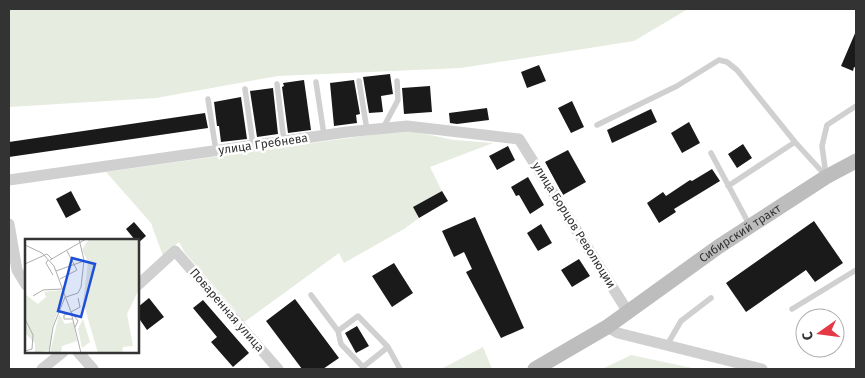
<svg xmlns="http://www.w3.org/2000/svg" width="865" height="378" font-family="'Fira Sans',sans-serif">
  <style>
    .green { fill: #e6ecdf }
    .building { fill: #1a1a1a }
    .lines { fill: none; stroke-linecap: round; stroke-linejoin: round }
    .lane { stroke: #d0d0d0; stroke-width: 5.5 }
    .street { stroke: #d0d0d0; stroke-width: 11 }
    .secondary { stroke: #bdbdbd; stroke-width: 15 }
    .labels { text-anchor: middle; stroke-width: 5; stroke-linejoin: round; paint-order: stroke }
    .street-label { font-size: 12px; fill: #333; stroke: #fff }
    .inset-road { fill: none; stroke: #adadad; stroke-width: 1 }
    .view { fill: #1d4ed8; fill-opacity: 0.15; stroke: #1d4ed8; stroke-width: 2.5 }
    .inset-edge { fill: none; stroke: #333; stroke-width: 2.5 }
  </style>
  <rect width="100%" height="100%" fill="#fff"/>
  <path class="green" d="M9,9H688L634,41L461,68L278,76L156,98L9,107Z
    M406,130L454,140L493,143L430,167L442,191L413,207L419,218L404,229L344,263L339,253L243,323L235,310L185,253L179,242L163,256L151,223L106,172Z
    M483,347L492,369H441Z
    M631,355L697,369H602Z"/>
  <path class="building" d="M856,31V68L854,67L853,71L841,66Z
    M539,65L546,81L527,88L521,72Z
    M390,74L393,94L381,96L383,112L369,113L363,77Z
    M304,80L311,130L288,133L282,87L284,86L283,83Z
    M354,80L360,114L356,115L357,123L334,126L330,83Z
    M430,86L432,112L404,114L402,88Z
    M273,88L278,134L257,137L250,91Z
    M241,97L247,139L221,142L219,126H217L214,102Z
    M572,101L584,127L571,133L558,108Z
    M487,108L489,120L457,124L450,123L449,113Z
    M651,109L657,122L612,143L607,130Z
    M205,113L208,128L9,157V142Z
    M689,122L700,143L682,153L671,133Z
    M743,144L752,158L737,168L728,154Z
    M508,146L515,160L497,170L489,156Z
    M568,150L586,182L563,195L545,162Z
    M712,169L720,181L674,209L676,212L659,223L647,203L663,192L666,196L690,180L692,181Z
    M528,177L544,205L530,214L519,195L516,196L511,187Z
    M71,191L81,210L66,218L56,199Z
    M442,191L448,201L419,218L413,207Z
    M475,217L524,328L501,338L466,272L472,269L464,252L454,257L442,231Z
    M814,221L843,263L815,282L806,270L746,312L726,283Z
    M134,222L146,236L138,243V240H135L126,229Z
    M541,224L552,243L538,251L527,233Z
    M579,259L590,276L572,287L561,270Z
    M394,263L413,293L392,307L372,276Z
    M149,298L164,317L147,330L138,317V307Z
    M295,299L339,358L323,369H302L266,321Z
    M203,300L249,353L233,367L211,342L217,337L193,308Z
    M357,326L369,346L356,353L345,333Z"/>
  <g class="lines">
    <path class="lane" d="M359,81L367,130
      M316,82L324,135
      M277,84L284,141
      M245,89L253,145
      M208,99L216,151
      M597,125L677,86L719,60L727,62L737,70L795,142L825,175
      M383,128L398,100L397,81
      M711,153L749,224
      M826,175L822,146L827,125L856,106
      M728,186L795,142
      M311,295L338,331L358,316L388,347L400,369
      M792,309L856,270
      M338,331L341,344L363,367L388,347
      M667,345L681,321L711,298"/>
    <path class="street" d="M9,180L347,132L407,126L519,139L628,312
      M9,224L17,270L26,285
      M138,285L175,251L278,369
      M607,327L618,333L762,369
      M78,352L93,369
      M42,369L63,352"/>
    <path class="secondary" id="s1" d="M535,369L607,327L718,247L826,177L856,161"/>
  </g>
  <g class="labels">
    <g class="street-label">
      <text transform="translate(263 144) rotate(-8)" y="4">улица Гребнева</text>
      <text transform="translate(574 225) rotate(58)" y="4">улица Борцов Революции</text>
      <text dy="4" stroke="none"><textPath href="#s1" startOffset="246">Сибирский тракт</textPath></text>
      <text transform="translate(227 310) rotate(49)" y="4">Поваренная улица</text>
    </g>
  </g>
  <g transform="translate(25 239)">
    <rect width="114" height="114" fill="#fff"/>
    <path d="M64,0H114V50L102,75L108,107L98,108L97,114H73L58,63L63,23L57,11ZM36,51L38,58L27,88L25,111L10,114V104L0,94V55L13,65L21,58L19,53ZM34,75L40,85L48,83L52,102L37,107L36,114H25ZM58,80L65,103L57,109L53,90Z" fill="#e6ecdf"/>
    <path class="inset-road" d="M0,6L17,14L29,27L46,73L56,114M23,21L21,24L28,36M25,21L61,0M0,25L22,15L27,20M31,32L59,22M35,40L52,31L42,12M8,57L18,51L37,50M41,58L53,54L56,48L59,21L54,0M43,75L39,76V80H48M0,80L8,96L7,110L0,112M50,88L53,82L46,73L55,68L53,59M24,114L28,88L40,58"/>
    <path class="view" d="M47,19L70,25L56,78L33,72Z"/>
    <rect width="114" height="114" class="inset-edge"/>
  </g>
  <rect width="865" height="378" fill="none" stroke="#333333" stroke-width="20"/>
  <g transform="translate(820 333) rotate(256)"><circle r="24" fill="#ffffff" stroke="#adadad"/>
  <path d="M0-4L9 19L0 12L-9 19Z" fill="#e63946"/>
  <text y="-8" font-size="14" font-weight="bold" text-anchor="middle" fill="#333333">С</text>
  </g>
</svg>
